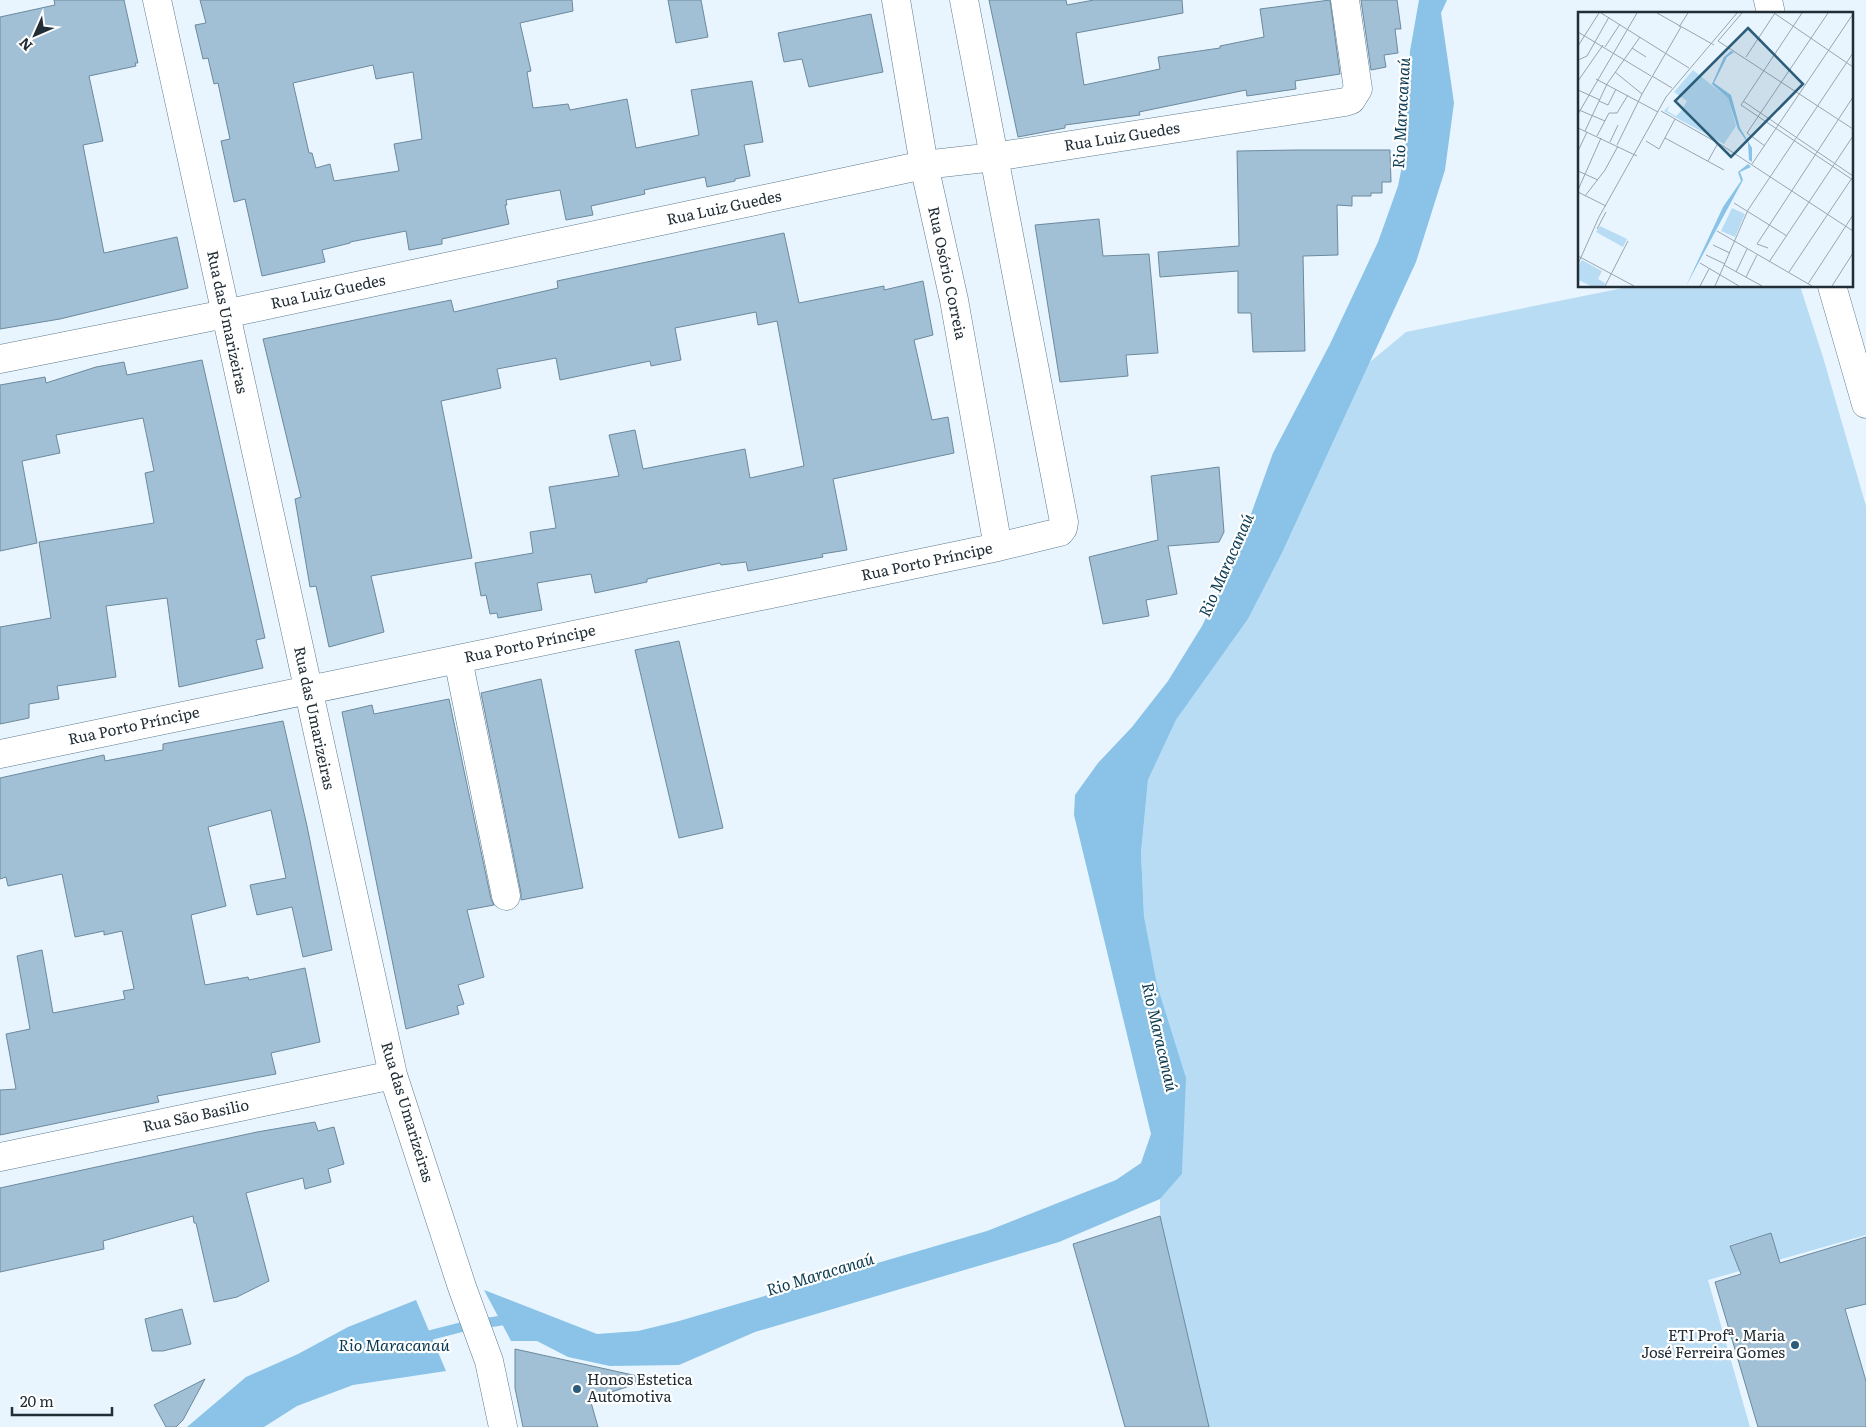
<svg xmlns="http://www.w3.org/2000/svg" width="1866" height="1427" font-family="Literata,serif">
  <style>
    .green { fill: #b8dcf4; fill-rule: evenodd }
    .water { fill: #8ac3e7 }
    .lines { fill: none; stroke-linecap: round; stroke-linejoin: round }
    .stream { stroke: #8ac3e7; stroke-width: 10 }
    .building { fill: #a1c0d5; stroke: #6c899d; fill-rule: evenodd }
    .street-casing { stroke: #5d7a8d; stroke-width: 29 }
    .street { stroke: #fff; stroke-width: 28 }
    .poi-dot { fill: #2b5d7a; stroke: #fff; stroke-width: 2 }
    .labels { text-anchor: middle; stroke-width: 4.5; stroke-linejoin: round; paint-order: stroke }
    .street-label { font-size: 15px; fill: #212e36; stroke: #fff }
    .poi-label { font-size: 15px; fill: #212e36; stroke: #fff; text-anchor: end }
    .water-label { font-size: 16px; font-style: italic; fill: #0a3a52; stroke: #fff }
    .inset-road { fill: none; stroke: #98a5ae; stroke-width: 1 }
    .view { fill: #2b5d7a; fill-opacity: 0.15; stroke: #2b5d7a; stroke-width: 2.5 }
    .inset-edge { fill: none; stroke: #212e36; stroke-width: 2.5 }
  </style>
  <rect width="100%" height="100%" fill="#e8f5fe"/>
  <path class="green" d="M1633,286H1800L1823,357L1866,506V1235L1708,1280L1750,1427H1209L1160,1216V1199L1182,1174L1183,1136L1144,916L1141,853L1148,780L1176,720L1248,619L1282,553L1370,362L1406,332ZM1816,1220L1771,1233L1742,1252L1733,1254L1730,1245L1719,1248Z"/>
  <path class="water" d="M1419,0H1447L1441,13L1454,103L1445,170L1416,262L1282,553L1248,619L1176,720L1148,780L1141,853L1144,916L1157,985L1186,1078L1182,1174L1160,1199L1059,1242L755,1332L679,1365L610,1366L568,1357L537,1341H511L484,1290L597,1334L638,1331L679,1321L987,1231L1116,1180L1141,1163L1151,1134L1074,815L1075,795L1098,763L1132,727L1168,681L1202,626L1233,564L1273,453L1330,344L1378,242L1398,186L1405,151L1410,51Z
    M416,1300L446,1371L353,1385L297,1406L264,1427H187L246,1377L298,1354L348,1327Z"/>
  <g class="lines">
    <path class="stream" d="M419,1338L466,1326L512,1319"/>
  </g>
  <path class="building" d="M54,0H124L138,63H135L136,66L89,76L103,141L83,145L104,253L177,237L188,288L60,319L0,329V17L55,5Z
    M200,0H572L573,11L520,23L531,71L527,72L533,108L568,104L570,110L627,99L636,148L699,135L691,90L752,81L763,142L744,145L750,176L735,179V181L707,187L705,177L644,190L645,194L591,206L593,215L566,220L560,190L506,200L507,205H505L509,224L442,239V244L409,250L406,231L350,242V243L322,250L325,262L262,276L245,199L234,202L221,141L230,139L218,83L214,84L208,58L203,59L195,25L206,23ZM373,65L376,79L413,72L422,139L394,144L399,171L334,181L330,164L316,168L312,153H309L293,83Z
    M668,0H701L708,37L676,43Z
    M989,0H1066L1067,5L1094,0H1182L1183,13L1076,33L1084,85L1160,69L1158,57L1220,48V46L1264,37L1260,9L1330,0L1340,74L1295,81L1296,89L1247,96L1246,90L1139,112L1140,115L1065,125V128L1018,137Z
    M1361,0H1397L1401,29H1395L1398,53L1384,55L1386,67L1371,70Z
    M871,14L883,72L809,87L802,59L784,62L778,33Z
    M1297,150H1390L1391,182H1382V193H1371V196H1352V206L1337,205L1338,255L1303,256L1305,351L1253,352L1251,313H1238V271L1160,277L1158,252L1239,246L1237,151Z
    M1099,219L1103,256L1149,254L1158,353L1126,355L1128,376L1060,382L1035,225Z
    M784,233L799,303L884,286V290L923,281L933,335L914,340L932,420L948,417L954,453L833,479L847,550L822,554L823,557L748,571L746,562L721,565L720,563L647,579V582L595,593L591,574L537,583L542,610L498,618L497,613L490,614L486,595L481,596L475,563L533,553L530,532L556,528L549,487L619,476L609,435L635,430L643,469L745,449L750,478L804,466L777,321L758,325L756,312L675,328L681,360L651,366L650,361L560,380L556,358L497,369L501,388L441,401L472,558L371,576L384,632L329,647L316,586L310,587L295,499L301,497L263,339L451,300L454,312L558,288L557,281Z
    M202,360L265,638L256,640L263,668L179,687L167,598L106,606L116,677L57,686L59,699L29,704V718L0,724V627L51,618L39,542L154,523L145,473L154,471L143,418L56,435L60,453L22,461L37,543L0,551V385L45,377L46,383L96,367L124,362L127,375Z
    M1219,467L1224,532L1219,542L1168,546L1177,594L1146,600L1149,616L1103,624L1089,557L1158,540L1151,476Z
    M679,641L723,828L679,838L635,650Z
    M541,679L583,888L521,900V893L481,693Z
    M449,699L491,899L494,905L467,910L484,977L458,985L464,1004L457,1006L459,1014L406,1029L342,712L372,705L374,714Z
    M283,721L307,826L332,950L303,957L292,907L257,915L250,885L286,878L271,810L208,827L226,906L191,915L205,985L248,977L249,980L305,968L320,1042L271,1053L276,1074L157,1096L159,1102L0,1135V1090L16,1089L6,1034L30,1029L17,956L42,950L53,1013L125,999L123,991L134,989L122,931L104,935V931L75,937L62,874L8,886L6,877L0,879V778L104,755L105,761L163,750V744Z
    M315,1122L318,1131L334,1127L344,1164L328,1169L331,1182L305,1189L303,1178L246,1193L269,1281L237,1297L214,1302L196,1223H194L193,1216L103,1241L104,1249L0,1272V1188L257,1132Z
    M1160,1216L1209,1427H1125L1073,1244Z
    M1771,1233L1780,1263L1866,1237V1304L1845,1309L1866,1381V1427H1758L1715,1282L1741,1274L1730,1246Z
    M182,1309L191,1344L163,1351H152L145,1319Z
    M515,1349L651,1379L590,1399L598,1427H523L515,1388Z
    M205,1379L183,1420L176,1427H166L154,1405Z"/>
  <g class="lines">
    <g class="street-casing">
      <path id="street" d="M157,0L393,1075L462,1287L489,1361L503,1427
        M896,0L924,165L954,300L998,547
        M1768,0L1771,14
        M1832,286L1866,404
        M0,359L225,314L924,165L994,157L1345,102L1351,100L1358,89L1345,0
        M458,659L506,896
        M0,754L998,547L1060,532L1063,528L1064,522L964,0
        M0,1157L393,1075"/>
    </g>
    <use href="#street" class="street"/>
  </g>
  <g class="poi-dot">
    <circle cx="1795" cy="1345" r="5"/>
    <circle cx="577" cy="1389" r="5"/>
  </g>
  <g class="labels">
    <g class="street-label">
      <text transform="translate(1122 137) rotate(-9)" y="5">Rua Luiz Guedes</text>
      <text transform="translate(724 208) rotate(-12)" y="5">Rua Luiz Guedes</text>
      <text transform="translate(947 273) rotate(78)" y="5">Rua Osório Correia</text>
      <text transform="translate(328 292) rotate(-12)" y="5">Rua Luiz Guedes</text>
      <text transform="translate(227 322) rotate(78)" y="5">Rua das Umarizeiras</text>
      <text transform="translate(927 562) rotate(-12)" y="5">Rua Porto Príncipe</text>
      <text transform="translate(530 644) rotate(-12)" y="5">Rua Porto Príncipe</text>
      <text transform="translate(314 718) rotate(78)" y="5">Rua das Umarizeiras</text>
      <text transform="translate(134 726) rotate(-12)" y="5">Rua Porto Príncipe</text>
      <text transform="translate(407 1112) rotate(73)" y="5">Rua das Umarizeiras</text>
      <text transform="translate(196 1116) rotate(-12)" y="5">Rua São Basilio</text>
    </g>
    <g class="poi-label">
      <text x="1785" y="1341">ETI Profª. Maria<tspan x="1785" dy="17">José Ferreira Gomes</tspan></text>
      <text x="587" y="1385" text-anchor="start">Honos Estetica<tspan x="587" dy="17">Automotiva</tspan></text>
    </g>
    <g class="water-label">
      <text transform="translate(1401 113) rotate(-87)" y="6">Rio Maracanaú</text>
      <text transform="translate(1226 565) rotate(-66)" y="6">Rio Maracanaú</text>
      <text transform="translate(1160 1037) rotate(77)" y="6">Rio Maracanaú</text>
      <text transform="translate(820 1274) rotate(-17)" y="6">Rio Maracanaú</text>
      <text x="394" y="1351">Rio Maracanaú</text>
    </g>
  </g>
  <g transform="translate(1578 12)">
    <rect width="275" height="275" fill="#e8f5fe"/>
    <path d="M115,58L150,86L158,114L146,132L86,99L92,93L89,99L98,104L103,99L109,89L96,80ZM154,196L167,202L157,225L143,219ZM22,214L49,227L45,235L18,220ZM4,248L24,259L20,267L27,271L26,274H13L0,268V254Z" fill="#b8dcf4"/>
    <path d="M153,39L156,40L149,45L136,71L153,83L162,116L174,136V150L171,148L170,131L160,117L150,86L134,72L146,45ZM170,152L173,155L162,160L165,168L108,274L145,195L163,169L160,160Z" fill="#8ac3e7"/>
    <path class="inset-road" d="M23,1L111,56M79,1L136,33M196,1L275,55M224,1L163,93L275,168M101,15L110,1M0,20L73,64M140,29L275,117M140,29L164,1M0,34L21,1M27,35L42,12M54,36L68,45M168,45L197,1M0,48L9,44L31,5M37,60L64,82M74,64L94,76M18,67L80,100M0,69L25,33M0,78L22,88M21,89L30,93L38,77M165,89L275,164M1,98L27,109M83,99L145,134L275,219M0,102L59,1M0,116L59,144M7,119L29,72L62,25M19,124L31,101H39L50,83M87,126L146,158M68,129L81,137L97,107M32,130L40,113M39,133L64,82L103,15M187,134L169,121L250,1M0,139L9,120M130,149L140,131M174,152L275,2M0,159L20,168M0,178L23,126M0,180L28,194M7,184L27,158L40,134M156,191L209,224M19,217L28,200M139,219L234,274M135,233L152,241M190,236L179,232L275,85M128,243L147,252M0,244L56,274M191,250L275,124M122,251L161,274M0,252L21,205L88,85L159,1M146,253L184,274M158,260L169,237M211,260L274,166M168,265L179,243M230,272L275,203M27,274L50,229M122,274L131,257M137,274L170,198L275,41M254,274L275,241"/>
    <path class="view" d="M170,16L225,72L153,145L97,89Z"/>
    <rect width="275" height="275" class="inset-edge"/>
  </g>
  <g transform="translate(35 35) rotate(225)" stroke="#ffffff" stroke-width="4" paint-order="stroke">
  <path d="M0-4L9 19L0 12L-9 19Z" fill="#212e36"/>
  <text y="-8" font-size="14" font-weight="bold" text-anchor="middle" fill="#212e36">N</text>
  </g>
  <path d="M12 1407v8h100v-8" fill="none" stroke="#212e36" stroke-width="2.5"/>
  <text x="20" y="1407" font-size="15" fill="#212e36" stroke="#ffffff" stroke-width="4" paint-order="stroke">20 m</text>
</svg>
